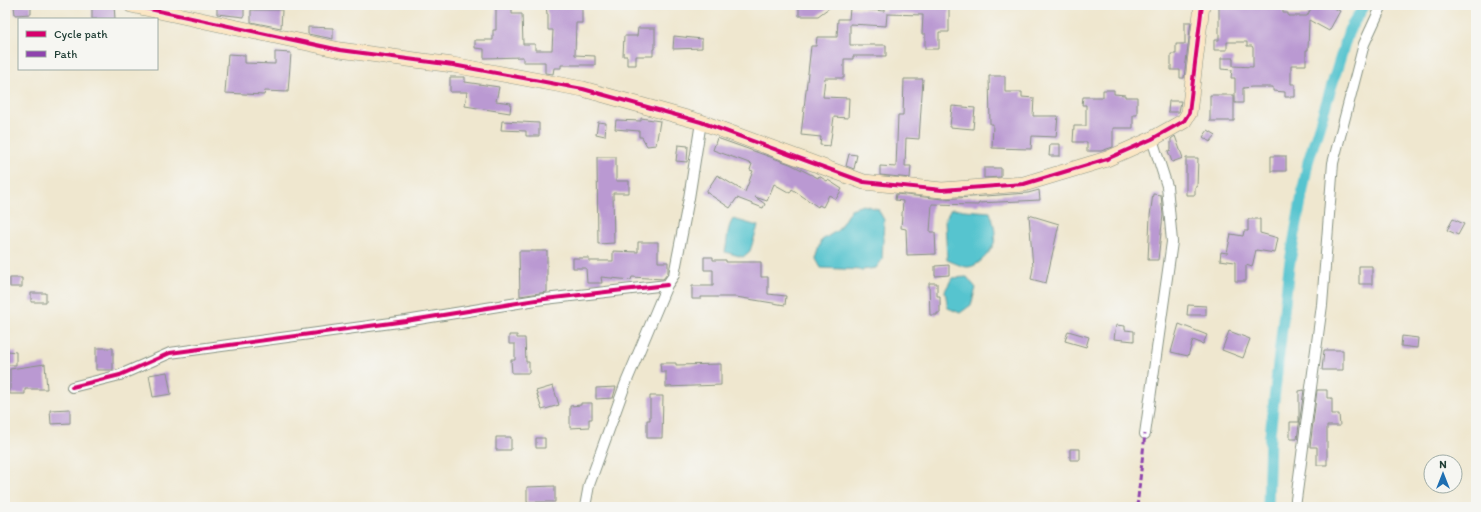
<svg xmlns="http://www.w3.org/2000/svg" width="1481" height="512" font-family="Itim,sans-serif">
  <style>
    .water { fill: #57c4cf; stroke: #3b8082 }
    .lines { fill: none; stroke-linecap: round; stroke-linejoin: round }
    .canal { stroke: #57c4cf; stroke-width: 11 }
    .building { fill: #ba99d2 }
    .street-casing { stroke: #879282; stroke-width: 12 }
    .secondary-casing { stroke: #879282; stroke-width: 16 }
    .street { stroke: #fff; stroke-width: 10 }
    .secondary { stroke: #fbe6c4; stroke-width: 15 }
    .quiet { stroke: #8e44ad; stroke-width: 3; stroke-dasharray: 6 3; stroke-linecap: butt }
    .cycleway-casing { stroke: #f6f6f2; stroke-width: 6 }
    .cycleway { stroke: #d6006c; stroke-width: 4 }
  </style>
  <rect width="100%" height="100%" fill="#f6f6f2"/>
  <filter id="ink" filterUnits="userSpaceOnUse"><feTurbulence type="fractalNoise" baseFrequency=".025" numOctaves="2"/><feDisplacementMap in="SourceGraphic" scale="8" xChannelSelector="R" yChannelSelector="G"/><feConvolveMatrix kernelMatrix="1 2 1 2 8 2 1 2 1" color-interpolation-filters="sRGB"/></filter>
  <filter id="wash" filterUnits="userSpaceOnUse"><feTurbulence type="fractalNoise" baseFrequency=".012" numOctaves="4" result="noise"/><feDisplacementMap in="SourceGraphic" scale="16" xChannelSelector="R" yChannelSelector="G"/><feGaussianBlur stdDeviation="0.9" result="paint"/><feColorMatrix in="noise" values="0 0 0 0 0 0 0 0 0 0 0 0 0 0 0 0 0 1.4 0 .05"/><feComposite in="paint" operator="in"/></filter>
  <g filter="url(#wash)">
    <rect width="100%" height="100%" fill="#efe7cf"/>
    <path class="water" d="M863,205L878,209L884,220L882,260L876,268L862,270L821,268L816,259L822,240L838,230L851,209Z
      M951,209L990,212C993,221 997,233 994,243C991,252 978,267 968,267C962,267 953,262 947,260L945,220Z
      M733,219L758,226L750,251L743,257L725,252C728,240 726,230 733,219Z
      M967,277L976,288L971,305L960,313L948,308L945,291L952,278Z"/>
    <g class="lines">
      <path class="canal" d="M1268,507L1270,435L1289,267L1308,162L1349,30L1365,5"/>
    </g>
    <g id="blocks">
      <path class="building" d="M14,5H31V14L15,15Z
        M92,5H114L115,19H92Z
        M217,5H244V17L217,14Z
        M496,5H512V14H522L523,44H535V50H552L553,30H548V14H547L546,5H582V23H576L575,55L595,56V65H561V68H554L553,74L545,73V62H523V57L484,58V49L475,48V40H493V30H496Z
        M799,5H833L818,16H799Z
        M885,5H949V32H939V49H925V34H922L923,15L887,14L886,26L850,24V45H886V56H853V59H844V78H825L823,97L849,98L848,118L834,117L830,146L820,145L821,137L801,135L811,46H816L817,37H837L838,19H849L850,8L885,11Z
        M1219,5H1283V13H1288V16H1307L1313,5H1328L1340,11L1329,31L1309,20L1308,50H1306V65H1291V84H1295V97H1285V92L1273,91V87H1252L1243,88V103H1235V78H1231L1232,70L1221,69V58H1233V66L1253,67V48L1252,46H1247V42H1227V50H1214V40H1219Z
        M251,10H282L281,28L251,22Z
        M1185,22H1191L1184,78H1180V70H1171V54H1176V44H1185Z
        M308,27L333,28V39L308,34Z
        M638,28H655V49H653V56H636V65H627V56H623L624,36H637Z
        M674,36L702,39V48L673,49Z
        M275,52L291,53L288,92L265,91L264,95L225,93L228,54L245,55V63L275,64Z
        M989,76H1005V92H1022V97L1034,98L1033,116H1058L1056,137L1032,136L1031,149L992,148L993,124H990Z
        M450,77H465V82L499,87L496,101L511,103L510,113L465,106L467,92H450Z
        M904,79H923L919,139L906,138L905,166H911L910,178L880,175V166L896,167L898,115H903Z
        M1103,90H1114V94L1125,95V97H1137V115H1133V128H1113V147L1101,151H1087V142H1073L1074,126H1086V105H1082L1083,97H1103Z
        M1210,95H1234V121H1210Z
        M1169,101H1181L1179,112H1168Z
        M952,106L975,108L973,129L950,127Z
        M641,118L660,121L656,145L647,146L642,137H639V131L615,129L616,120L641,121Z
        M502,121L539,123V136H526V131L501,130Z
        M598,122L606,123L605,136L596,134Z
        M1208,130L1216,135L1210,142L1203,137Z
        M1175,136L1183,158L1172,162L1168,151L1171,150V139Z
        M717,138L790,164L818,178L819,176L827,181L828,180L842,189L836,199L829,195L823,207L819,205L818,207L792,189L790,193L774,184L767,201L755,197L765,204L763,208L737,198L730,208L706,192L717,175L745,192L753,171L750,170L752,164L713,150Z
        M1050,144H1060V156H1049Z
        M678,145L688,146L687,162L676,161Z
        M849,154L857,155L854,169L846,166Z
        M1271,156H1286V171H1271Z
        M597,157H616V181H629V193H613L614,243L598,244Z
        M1186,158H1198L1197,187H1195V195H1186Z
        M984,168H1001V177L984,178Z
        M1039,190L1040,200L979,203L978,205L932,204L930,232H935L936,254L907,255L906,229L901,228L903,201L895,200L896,194L943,199L1028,193Z
        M1153,194L1161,195L1163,215L1158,260H1148L1150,216Z
        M1029,215L1059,224L1046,283L1031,279L1033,268Z
        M1248,219H1260V233L1278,238L1275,253L1256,250L1252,267L1246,265V281H1235V262L1220,260L1221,252L1227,253L1231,234L1243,236L1244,231H1248Z
        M1453,219L1464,224L1458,235L1447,230Z
        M638,242H658V262H668V273L663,279L632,277L631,280L601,277L602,283H587L586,268H573V258H589V261H613V251L638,252Z
        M519,251H547V292L520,296Z
        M704,257H713V260H726V262H761V277H768V294L786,296L785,305L736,297H701V299H692V286H713V270H704Z
        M949,265V275L935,276V266Z
        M1359,266H1372V284H1359Z
        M10,278H22V287H10Z
        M929,283H937V296H940V313H937V315H930Z
        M31,293H46V302H31Z
        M1188,305L1206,306V315H1187Z
        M1179,324L1207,335L1203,344L1193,340L1188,356L1171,352Z
        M1116,325L1125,326V330L1134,331V341L1114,339Z
        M1068,331L1089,337L1086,347L1065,341Z
        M1229,331L1250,339L1243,358L1222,350Z
        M509,335H517V338H525L526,362H529V373H512L511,360H515V344H509Z
        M1402,336L1418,338L1417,348L1401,346Z
        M96,348H113V370H96Z
        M1324,350H1343V370H1322Z
        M8,351L16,352V365H8Z
        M660,363H676V365L721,364V385L666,387V372H661Z
        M45,364L47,389H25V394H10V369Z
        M167,372L171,394L153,397L149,375Z
        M553,386L559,405L542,410L536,391Z
        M616,387L613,398L596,399V388Z
        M1304,390L1297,439H1290V422H1299V391Z
        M1317,390H1327V398H1332V414H1339L1340,426H1327V465H1317V447H1310Z
        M650,396H663L662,438H647V420H650Z
        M581,403H592V419H589V427L570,428V406L581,405Z
        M70,409V423L51,424L50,410Z
        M496,437H511V450H496Z
        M536,438H545V448H536Z
        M1070,449H1080V460H1070Z
        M555,486V502H527V487Z"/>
    </g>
  </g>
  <g filter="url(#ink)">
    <use href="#blocks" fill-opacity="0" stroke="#879282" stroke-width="1"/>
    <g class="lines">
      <g class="street-casing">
        <path id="street" d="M72,387L120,375L170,353L406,321L536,300L667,285
          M1145,434L1172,242L1167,186L1152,139
          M585,507L589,485L625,385L667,285L674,275L689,198L701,122
          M1295,507L1322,305L1333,163L1364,44L1382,5"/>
      </g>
      <g class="secondary-casing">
        <path id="secondary" d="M131,5L340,50L453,65L583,89L701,122L864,182L942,190L1024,184L1107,159L1152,139L1184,121L1189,113L1202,5"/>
      </g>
      <use href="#street" class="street"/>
      <use href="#secondary" class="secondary"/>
      <path class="quiet" d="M1137,507L1145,434"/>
      <g class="cycleway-casing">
        <path id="cycleway" d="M131,5L340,50L453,65L583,89L701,122L864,182L942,190L1024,184L1107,159L1152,139L1184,121L1189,113L1202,5
          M72,387L120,375L170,353L406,321L536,300L667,285"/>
      </g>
      <use href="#cycleway" class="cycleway"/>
    </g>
  </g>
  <rect width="1481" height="512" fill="none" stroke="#f6f6f2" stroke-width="20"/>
  <rect x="18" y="18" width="140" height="52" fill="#f6f6f2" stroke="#a0aca6"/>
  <rect x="26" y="31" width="20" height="6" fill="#d6006c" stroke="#a0aca6"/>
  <text x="54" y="38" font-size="12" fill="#1f3d34">Cycle path</text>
  <rect x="26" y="51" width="20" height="6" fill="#8e44ad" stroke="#a0aca6"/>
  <text x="54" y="58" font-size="12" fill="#1f3d34">Path</text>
  <g transform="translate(1443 474)"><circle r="19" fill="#f6f6f2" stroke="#a0aca6"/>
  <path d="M0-3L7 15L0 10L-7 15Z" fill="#1f6fb2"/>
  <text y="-6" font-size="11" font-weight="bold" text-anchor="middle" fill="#1f3d34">N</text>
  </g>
</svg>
